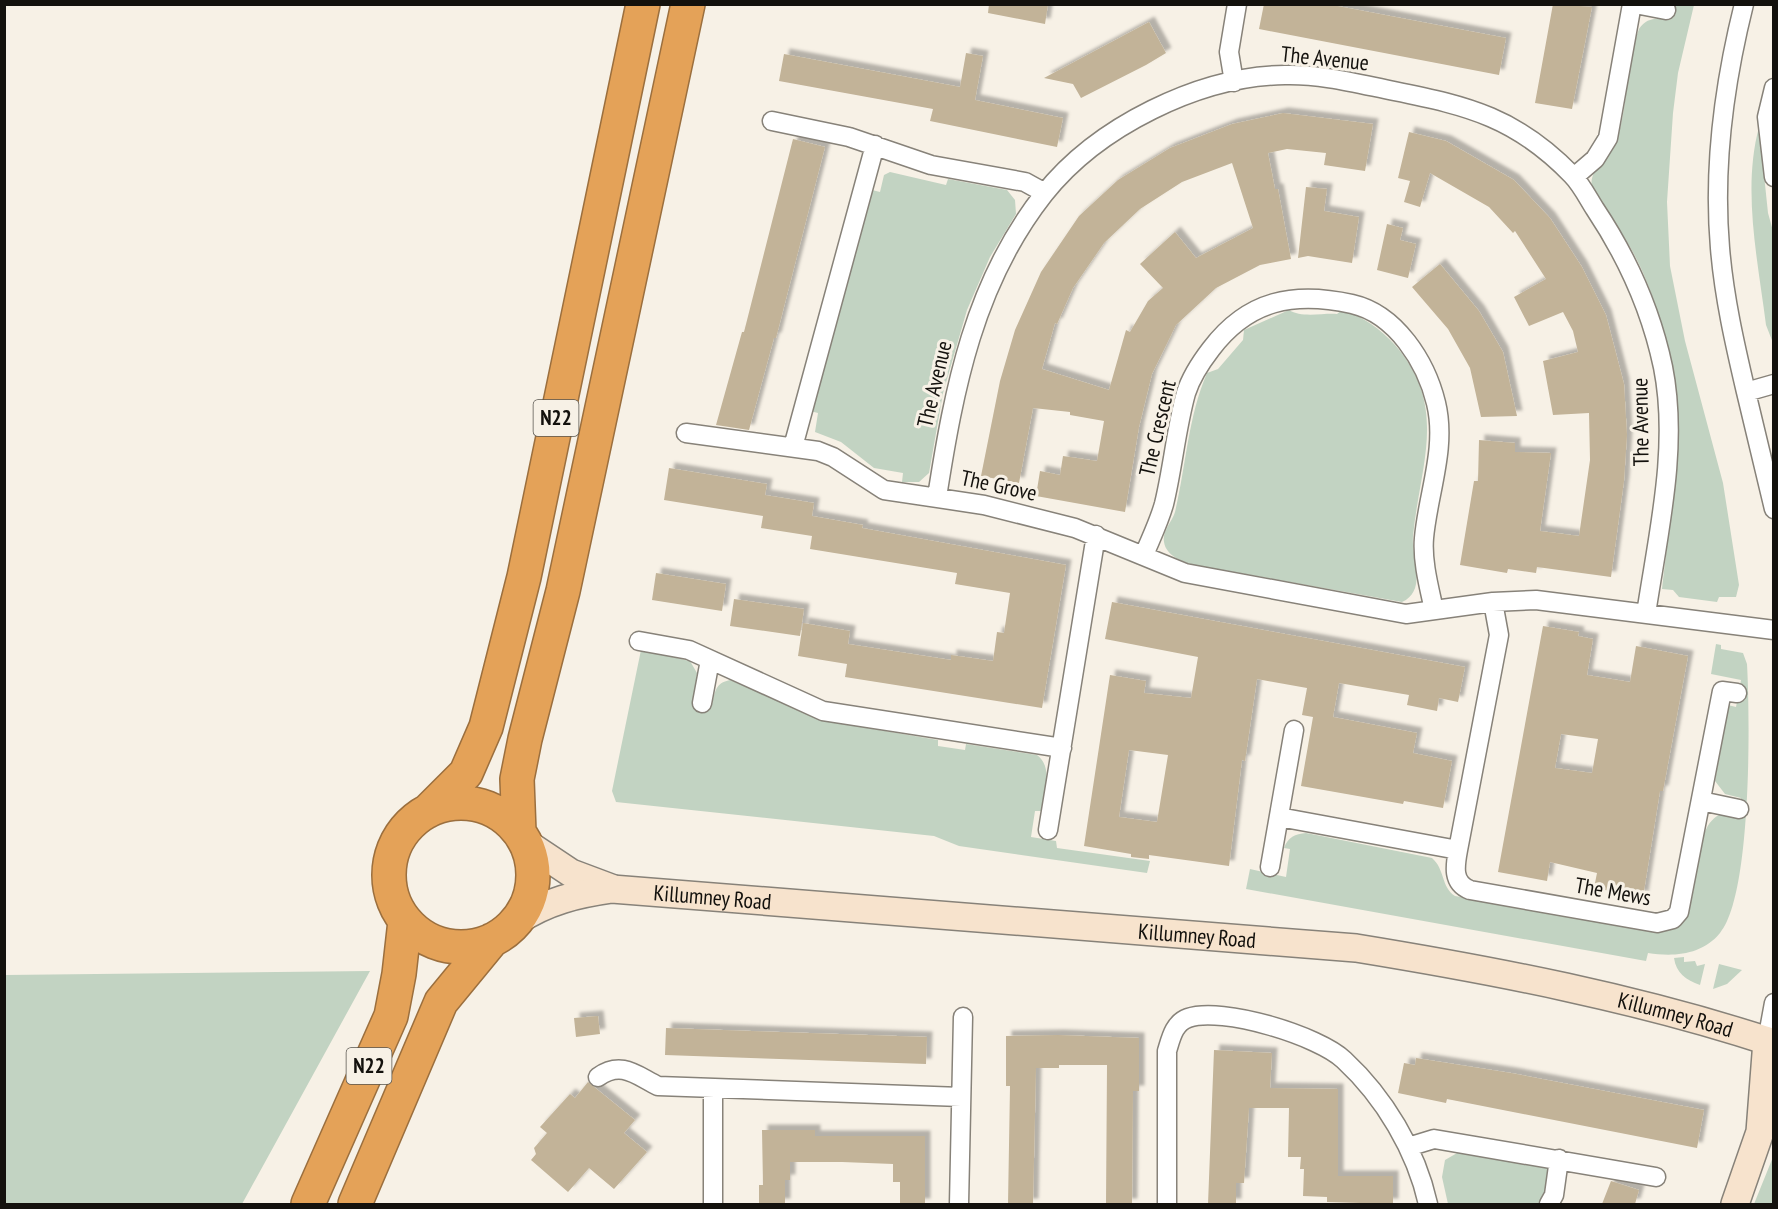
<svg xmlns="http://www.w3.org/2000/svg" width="1778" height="1209" font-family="'PT Sans Narrow',sans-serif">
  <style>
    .green { fill: #c2d3c2 }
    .building { fill: #c2b398; fill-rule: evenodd; filter: url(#shadow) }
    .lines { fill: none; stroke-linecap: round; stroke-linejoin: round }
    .street-casing { stroke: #878279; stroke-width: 21 }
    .secondary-casing { stroke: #878279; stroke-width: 30 }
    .highway-casing { stroke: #9b6f3e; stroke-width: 36 }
    .street { stroke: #fff; stroke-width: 18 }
    .secondary { stroke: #f7e3cd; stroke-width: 27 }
    .highway { stroke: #e4a258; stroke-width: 33 }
    .labels { text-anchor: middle; stroke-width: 6; stroke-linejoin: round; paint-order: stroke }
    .shield { fill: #f7f1e6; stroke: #57544e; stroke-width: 1.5 }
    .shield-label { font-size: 21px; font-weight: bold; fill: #13110d }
    .street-label { font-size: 22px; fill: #13110d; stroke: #f7f1e6 }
  </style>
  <defs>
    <filter id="shadow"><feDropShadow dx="5.5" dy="-5.5" stdDeviation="1.5" flood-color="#0004"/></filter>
  </defs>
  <rect width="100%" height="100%" fill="#f7f1e6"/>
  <path class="green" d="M1673,5H1694L1678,73L1673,113L1667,202L1670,266L1685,341L1723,483L1739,585L1736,597H1719L1717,602L1679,597L1673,590L1662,589C1675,471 1694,400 1648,285C1640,264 1629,243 1616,225C1609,214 1594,199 1592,187C1588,169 1610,159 1615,145C1629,108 1625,65 1639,29C1647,17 1657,18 1670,20Z
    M1759,127L1768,213L1773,231V343L1766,325C1758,261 1742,190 1759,127Z
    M890,172L946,185L948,179L1007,190L1015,200L1016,214L990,257L967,310L943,393L929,473L919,482H902L903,473L874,468L841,442L815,432L818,413L810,411L872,190L880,192L884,175Z
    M1289,310C1301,318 1322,313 1337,314L1342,310C1362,316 1381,329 1395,345C1449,407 1420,464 1413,536C1411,557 1428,590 1402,602L1195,565C1183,562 1166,556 1164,542C1162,531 1172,522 1175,512C1186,466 1188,417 1207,373L1218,369L1243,340L1244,330Z
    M1716,644L1721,645V649L1743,653L1747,664C1750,717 1752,895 1720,933C1702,955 1674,957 1648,953L1646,961L1246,889L1250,869L1286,877L1290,849L1284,848C1288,837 1295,834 1306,833L1432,858C1445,869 1441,887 1455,896L1657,933L1677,928C1705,902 1689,830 1719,815L1738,816L1741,798L1725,794L1715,781L1728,705L1736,707L1741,680L1711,674Z
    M641,650L690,661L697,673L693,702L712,705C715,692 715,683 730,680L826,721L938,740V746L965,750L966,744L1037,755C1054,768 1044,793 1041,811H1035L1031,837L1056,841L1057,848L1150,861L1147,873L959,846L934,836L616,802L612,791Z
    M1684,957V962L1695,961L1697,966L1705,964L1700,985C1686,980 1676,973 1674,958Z
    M1719,964L1742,970L1727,984L1713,989Z
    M370,971L242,1204H5V975Z
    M1464,1149L1548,1164L1553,1170L1547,1196L1541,1204H1448L1442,1177L1445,1160Z
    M1773,1157V1204H1754Z"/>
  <path class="building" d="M989,4H1048L1045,24L988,13Z
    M1264,4H1327L1506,38L1499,75L1259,29Z
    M1553,4L1592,7L1572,109L1535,103Z
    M1149,22L1166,53L1146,65L1081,98L1073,84L1044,78Z
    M966,53L983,56L975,100L1063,118L1057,147L930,121L933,109L779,81L784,54L960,87Z
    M1283,113L1373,124L1365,171L1324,165L1326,153L1287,149L1268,153L1275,189H1278L1291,259L1260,265L1216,288L1176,325L1152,374L1139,427L1125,512L1036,496L1040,471L1060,475L1063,456L1097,461L1104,421L1070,415V412L1033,408L1019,483L981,476L1000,381L1015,330L1041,272L1079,216L1118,180L1170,148L1232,124ZM1232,163L1253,228L1196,258L1175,232L1140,264L1163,288L1148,301L1130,332L1126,330L1109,390L1042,369L1055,323L1057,324L1073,288L1104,243L1140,209L1182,182Z
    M1409,132L1446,141L1514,180L1550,218L1582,267L1606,315L1624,384L1627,435L1624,481L1611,577L1537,567L1536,573L1508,569L1507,573L1460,565L1474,481H1478L1479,440L1515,443V452L1551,453L1540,531L1579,536L1590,460L1589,413L1553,415L1543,361L1578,352L1573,331L1563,312L1529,326L1514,297L1546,279L1515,231L1513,233L1489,207L1430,173L1420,207L1404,202L1410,181L1398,178Z
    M793,139L825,147L776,338H774L749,430L716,425L742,332H744Z
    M1306,187L1327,189L1324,211L1359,217L1352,263L1308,256L1298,258Z
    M1387,224L1403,228L1400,240L1416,244L1408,278L1377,270Z
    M1440,264L1479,311L1503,352L1517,416L1481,417L1470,368L1448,329L1412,287Z
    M669,468L767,484L765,495L814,503L812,516L863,525L862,528L1066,565L1042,708L845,677L847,664L798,656L803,623L850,631L848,644L951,660V655L993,661L997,632L1004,633L1010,593L955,584L957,573L810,549L812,536L761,528L763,516L664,500Z
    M656,573L726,584L722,611L652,600Z
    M734,599L804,609L800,636L730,626Z
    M1112,602L1465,667L1458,702L1439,698L1437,711L1407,705L1409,695L1339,683L1333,717L1417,733L1413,753L1452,761L1443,808L1404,801L1403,804L1301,786L1313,717L1302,715L1307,688L1257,679L1245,761L1242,760L1229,866L1149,855V859L1131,857V854L1084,846L1110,675L1146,681L1144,693L1191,698L1198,657L1105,639ZM1129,750L1168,755L1157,822L1119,817Z
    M1543,626L1579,632L1578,636L1593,639L1587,675L1630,682L1636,646L1688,656L1663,791H1660L1643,897L1594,888L1597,873L1550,862L1547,881L1498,872ZM1561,734L1598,739L1592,773L1555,768Z
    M598,1016L600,1034L576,1037L574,1018Z
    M666,1028L927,1037L926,1064L665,1055Z
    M1058,1035L1139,1038V1091H1133L1132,1204H1106L1107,1065H1059V1068H1036L1033,1204H1008L1010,1086H1006V1036Z
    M1214,1050L1272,1053L1270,1088L1338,1089V1176H1393V1204L1327,1202V1197L1303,1196L1304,1169H1300L1301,1157H1288L1289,1108H1249L1244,1183H1236V1204H1208Z
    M1416,1058L1511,1073L1704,1110L1697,1148L1447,1099L1446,1103L1398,1093L1404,1063L1415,1065Z
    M588,1082L635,1120L624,1133L647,1152L614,1189L589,1168L568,1192L531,1160L536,1154L534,1148L547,1133L540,1127L570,1094L575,1098Z
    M762,1130H815V1136H925V1204H900V1182H893V1164L842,1162H790V1180H785V1204H759V1185H763Z
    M1611,1181L1639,1190L1635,1204H1602Z"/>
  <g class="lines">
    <g class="street-casing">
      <path id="street" d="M1635,4L1666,10
        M1744,4C1724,84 1713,167 1720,248C1724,297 1735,345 1746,392
        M1234,82L1229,52L1237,4
        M1774,88L1767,117L1774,177
        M772,121L849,137L931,165L1025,182L1045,193
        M1574,177L1595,159L1608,138L1632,4
        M1774,384L1746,392L1774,509
        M686,433L818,451L833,457L884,490L984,505L1075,528L1185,573L1406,614L1493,602L1536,600L1774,630
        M793,447L875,145
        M937,497C954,388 974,283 1044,194C1097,127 1199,76 1285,75C1322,74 1359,84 1394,91C1469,106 1517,118 1572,175C1581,184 1588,198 1595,209C1627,257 1651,310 1663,367C1679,447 1658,534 1646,614
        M1144,555C1151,538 1159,522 1164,504C1173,467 1176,429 1186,393C1191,377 1201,362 1211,349C1248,300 1294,291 1352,304C1396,314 1426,362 1436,403C1447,448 1428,493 1424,538C1422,561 1429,587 1434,610
        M639,641L689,650L823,711L1062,748
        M702,703L710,660
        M1701,801L1739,809
        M1279,817L1458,850L1499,635L1493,602
        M1048,830L1096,535
        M1458,850C1455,866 1452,883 1470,890L1657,923L1673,919L1679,912L1722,691L1737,693
        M1270,867L1294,730
        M1767,1041L1774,1003
        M598,1077C622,1060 637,1076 658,1086L961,1097
        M1408,1147L1434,1139L1656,1177
        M713,1204V1088
        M959,1204L963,1017
        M1167,1204V1051C1171,1038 1174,1023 1188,1018C1222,1006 1319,1036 1344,1060C1384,1097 1416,1150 1428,1204
        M1549,1204L1554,1195L1559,1159"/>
    </g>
    <g class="secondary-casing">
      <g id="secondary">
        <path d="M526,843L571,873L611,888"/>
        <path id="s1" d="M517,921C547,901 577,894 612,889L1356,948C1497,971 1637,998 1774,1043"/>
        <path d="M1735,1204L1760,1132L1767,1041"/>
      </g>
    </g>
    <g class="highway-casing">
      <path id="highway" d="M389 875a72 72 0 1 1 144 0a72 72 0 1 1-144 0Z
        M428,811L466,773L486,727L524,577L643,4
        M519,832L517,779L525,739L563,591L688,4
        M308,1204L391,1016L399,974L405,921
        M355,1204L441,1002L492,940"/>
    </g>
    <use href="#street" class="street"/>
    <use href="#secondary" class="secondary"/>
    <use href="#highway" class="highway"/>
  </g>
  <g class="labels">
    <g class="shield">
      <rect x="533.5" y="400" width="45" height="36" rx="4.5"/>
      <rect x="346.5" y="1048" width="45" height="36" rx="4.5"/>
    </g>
    <g class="shield-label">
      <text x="556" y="425">N22</text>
      <text x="369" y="1073">N22</text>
    </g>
    <g class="street-label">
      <text transform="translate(1325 58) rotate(6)" y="8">The Avenue</text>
      <text transform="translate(934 384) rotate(-77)" y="8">The Avenue</text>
      <text transform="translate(1640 422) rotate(-91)" y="8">The Avenue</text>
      <text transform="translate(1157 428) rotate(-77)" y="8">The Crescent</text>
      <text transform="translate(999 485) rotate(12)" y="8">The Grove</text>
      <text transform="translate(1613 891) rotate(10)" y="8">The Mews</text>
      <text dy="8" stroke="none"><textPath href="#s1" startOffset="202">Killumney Road</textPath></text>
      <text dy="8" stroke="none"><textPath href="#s1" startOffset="688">Killumney Road</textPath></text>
      <text dy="8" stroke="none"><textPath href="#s1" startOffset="1174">Killumney Road</textPath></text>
    </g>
  </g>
  <rect width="1778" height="1209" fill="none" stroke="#13110d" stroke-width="12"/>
</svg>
